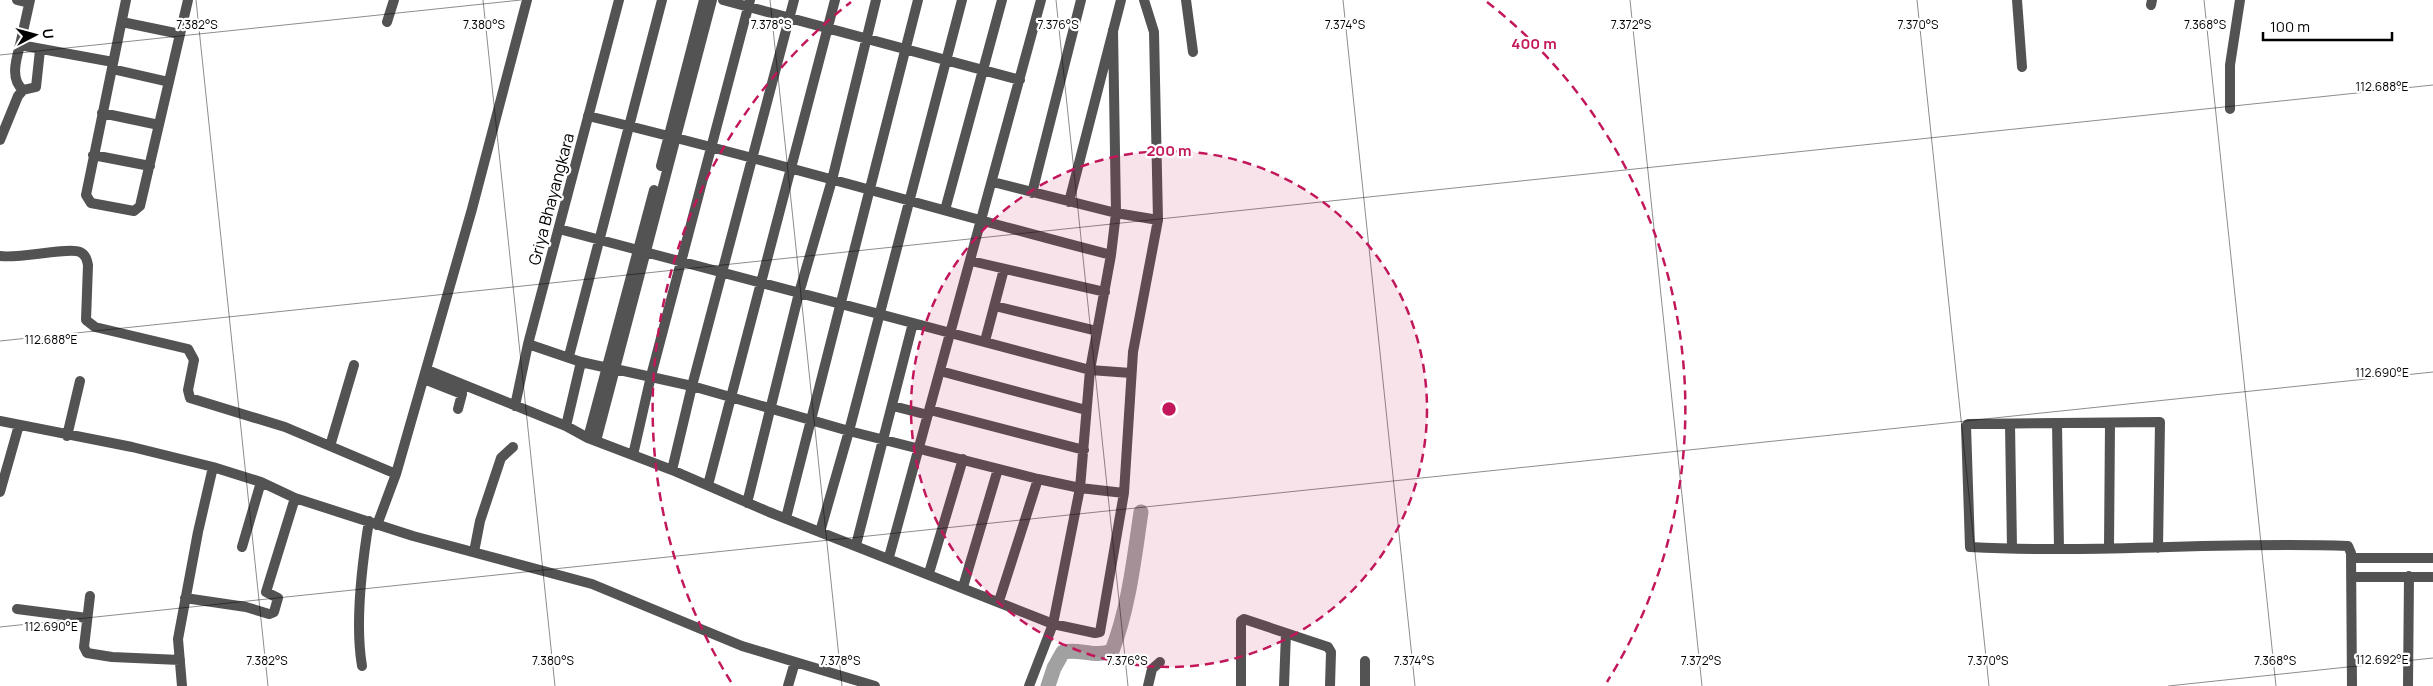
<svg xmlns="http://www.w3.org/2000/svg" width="2433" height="686" font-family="Manrope,sans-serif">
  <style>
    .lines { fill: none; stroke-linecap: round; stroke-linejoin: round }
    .river { stroke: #a1a1a1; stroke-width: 15 }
    .street { stroke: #535353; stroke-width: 10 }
    .ticks { fill: none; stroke: #000; stroke-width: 1; stroke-opacity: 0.45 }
    .ring { fill: none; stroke: #c2185b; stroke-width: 2.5; stroke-dasharray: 9 6 }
    .labels { text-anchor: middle; stroke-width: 4.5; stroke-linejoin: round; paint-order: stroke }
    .street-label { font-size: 16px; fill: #000; stroke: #fff }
    .ticks-label { font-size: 12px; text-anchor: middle; fill: #000; stroke: #fff; stroke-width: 4.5; stroke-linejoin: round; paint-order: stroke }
    .centre { fill: #c2185b; stroke: #fff; stroke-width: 2.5 }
    .ring-label { font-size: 15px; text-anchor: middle; font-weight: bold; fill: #c2185b; stroke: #fff; stroke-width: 4.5; stroke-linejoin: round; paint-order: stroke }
  </style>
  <rect width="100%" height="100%" fill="#fff"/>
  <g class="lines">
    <path class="river" d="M1048,686L1054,668L1063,652C1080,648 1095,658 1112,651C1129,607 1134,559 1141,512"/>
    <path class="street" d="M17,0L29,3
      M30,0L20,45L113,62
      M126,0L86,195L91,203L134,211L140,206L188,0
      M723,0L1020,80
      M1186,0L1193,52
      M2017,0L2022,67
      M2151,5L2152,0
      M122,22L180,34
      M387,22L394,0
      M20,45C16,60 10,79 23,90
      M112,69L169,82
      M2230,109V65L2240,0
      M102,113L159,125
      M588,116C764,158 937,210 1111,255
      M0,140L18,96L23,90L36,87L40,50
      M93,155L150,166
      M661,166L704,0
      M993,182L1116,213L1158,220
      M1032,193L1081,0
      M1069,202L1121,0
      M945,210L1002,0
      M559,229L638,250
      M645,252L1090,370L1131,373
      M0,256C19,259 69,247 80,252C86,255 87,260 88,265L86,320L95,327L188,349L194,360L188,390L190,398L285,427L396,474L377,525
      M971,261L1105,292
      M995,306L1097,331
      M985,341L1004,269
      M528,344L581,362L608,368
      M569,356L662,0
      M615,369L692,386L849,431L1038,479L1080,488L1124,493
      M427,370L566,426L588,438L672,470L769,512L1053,624L1095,633L1100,632L1124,493L1133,352L1158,220L1154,32L1144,0
      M940,371L1086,410
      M424,379L462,394L458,409
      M515,406L528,344L619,0
      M893,406L928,415
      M930,410L1084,450
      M0,421L132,447L213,467L261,482L295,498L413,536L592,584L742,646L875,686
      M2057,423L2059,549
      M2010,424L2012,548
      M566,426L581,362
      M67,436L80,381
      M588,438L654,190
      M596,441L712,0
      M330,446L354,365
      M633,455L651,376L750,0
      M672,470L692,386L794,0
      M396,474L472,209L527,0
      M708,485L835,0
      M0,492L19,425
      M747,503L799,293L832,180L876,0
      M786,518L918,0
      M820,532L849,431L962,0
      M856,545L913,323
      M242,547L261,482
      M2109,548L2110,423
      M2158,548L2160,422L1968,424L1966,426L1970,547C2096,554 2222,541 2348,546L2351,553L2352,686
      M474,552L480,521L501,458L513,447
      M889,557L1041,0
      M2351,558H2433
      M929,573L963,459
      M2351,577H2433
      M963,587L998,469
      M90,596L84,647L87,653L112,657L180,660
      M185,598L246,607L269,614L274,612L278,598L266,592L295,498
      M999,601L1038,479
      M17,609L87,618
      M1365,661V686
      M362,666C355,625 362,564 369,521
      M182,686L178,639L198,532L213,467
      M788,686L795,662
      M1029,686L1053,624L1080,488L1090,370L1111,255L1116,213L1113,30
      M1148,686L1152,669L1160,662
      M1241,686V621L1244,619L1328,647L1331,652L1330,686
      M1284,686L1286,633
      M2408,686L2409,576"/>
  </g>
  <path class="ticks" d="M196,0L268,686M483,0L555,686M770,0L842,686M1056,0L1128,686M1343,0L1415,686M1630,0L1702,686M1917,0L1989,686M2204,0L2276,686M0,55L521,0M0,341L2433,85M0,627L2433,372M2168,686L2433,658"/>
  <circle cx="1169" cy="409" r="258" fill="#c2185b" fill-opacity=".12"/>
  <g class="ring">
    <circle cx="1169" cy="409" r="258"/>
    <path d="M731 682A516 516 0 0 1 851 2M1487 2A516 516 0 0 1 1607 682"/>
  </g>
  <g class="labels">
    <g class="street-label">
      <text transform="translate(551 199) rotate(-75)" y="6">Griya Bhayangkara</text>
    </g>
  </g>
  <g class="ticks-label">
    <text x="197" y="29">7.382°S</text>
    <text x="484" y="29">7.380°S</text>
    <text x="771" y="29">7.378°S</text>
    <text x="1058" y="29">7.376°S</text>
    <text x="1345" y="29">7.374°S</text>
    <text x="1631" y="29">7.372°S</text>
    <text x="1918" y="29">7.370°S</text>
    <text x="2205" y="29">7.368°S</text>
    <text x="2382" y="91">112.688°E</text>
    <text x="51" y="344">112.688°E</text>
    <text x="2382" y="377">112.690°E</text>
    <text x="51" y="631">112.690°E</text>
    <text x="2382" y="664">112.692°E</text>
    <text x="267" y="665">7.382°S</text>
    <text x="553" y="665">7.380°S</text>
    <text x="840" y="665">7.378°S</text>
    <text x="1127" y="665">7.376°S</text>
    <text x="1414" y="665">7.374°S</text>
    <text x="1701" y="665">7.372°S</text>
    <text x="1988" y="665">7.370°S</text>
    <text x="2275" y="665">7.368°S</text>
  </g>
  <circle cx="1169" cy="409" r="8" class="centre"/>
  <g class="ring-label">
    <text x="1534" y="49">400 m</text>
    <text x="1169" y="156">200 m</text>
  </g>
  <g transform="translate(35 35) rotate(84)" stroke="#ffffff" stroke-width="4" paint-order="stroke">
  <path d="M0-4L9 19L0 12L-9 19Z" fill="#000000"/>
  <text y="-8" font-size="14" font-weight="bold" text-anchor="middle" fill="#000000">U</text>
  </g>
  <path d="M2263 32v8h129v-8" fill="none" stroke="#000000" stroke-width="2.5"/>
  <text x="2270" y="32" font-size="15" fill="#000000" stroke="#ffffff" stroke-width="4" paint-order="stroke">100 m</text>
</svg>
